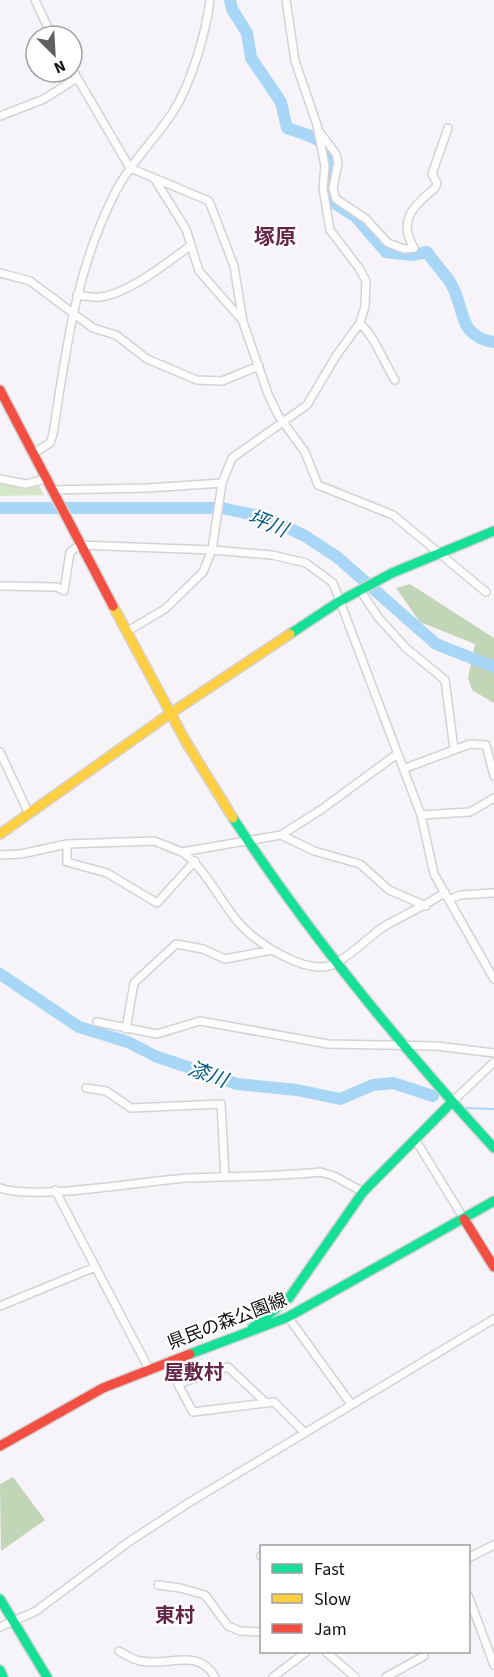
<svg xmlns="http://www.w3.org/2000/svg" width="494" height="1677" font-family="'Source Sans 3','Noto Sans JP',sans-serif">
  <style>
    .green { fill: #d3e7c8 }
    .forest { fill: #c2d6b7 }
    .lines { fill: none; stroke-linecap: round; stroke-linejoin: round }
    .stream { stroke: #a8d6f6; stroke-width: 2 }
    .river { stroke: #a8d6f6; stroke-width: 12 }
    .street-casing { stroke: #d4d2d5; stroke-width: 10 }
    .fast-casing { stroke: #d4d2d5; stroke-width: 12 }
    .slow-casing { stroke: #d4d2d5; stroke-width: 12 }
    .jam-casing { stroke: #d4d2d5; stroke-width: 12 }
    .street { stroke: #fefdfe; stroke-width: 7 }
    .fast { stroke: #16e098; stroke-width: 9 }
    .slow { stroke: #ffcf43; stroke-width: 9 }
    .jam { stroke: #f24e42; stroke-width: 9 }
    .labels { text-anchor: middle; stroke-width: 4.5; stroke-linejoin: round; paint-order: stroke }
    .street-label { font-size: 18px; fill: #100f11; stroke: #fff }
    .water-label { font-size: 20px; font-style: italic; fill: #065a84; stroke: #fff }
    .neighbourhood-label { font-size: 20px; font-weight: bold; fill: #642547; stroke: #fff }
    .quarter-label { font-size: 21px; font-weight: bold; fill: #642547; stroke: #fff }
  </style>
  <rect width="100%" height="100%" fill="#f6f4f8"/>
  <path class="green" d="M0,481L28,486L38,484L44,495L0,496Z"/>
  <path class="forest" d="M410,584L494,638V703L472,690L468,678L475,644L420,622L396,588Z
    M13,1477L45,1520L1,1551L0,1484Z"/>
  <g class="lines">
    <path class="stream" d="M461,1108L494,1109"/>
    <path class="river" d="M230,0L232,9L247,33L251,58L281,102L287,128C313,137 335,140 331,173C329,183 328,191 331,201L356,217L386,252L412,255L427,252C434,262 443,272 450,282C466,307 456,336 494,342
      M0,508H222L268,518L305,536L337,557L436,644L494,667
      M0,974L79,1027L128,1042L155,1056L237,1084L297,1090L340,1099L373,1085L393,1083L433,1096"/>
    <g class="street-casing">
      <path id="street" d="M35,0L52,36
        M72,69L130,168L209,201L234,266L243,322L268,394L278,415L305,452L318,485L393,515L486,592
        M0,116L44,99L77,78
        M318,130L336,154L338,163L333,188L336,199L366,219L388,243L404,249L414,248C397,220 414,206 435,188L437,183L432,174L448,128
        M154,178L186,229L199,271L242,320
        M0,273L30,281L93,328L116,335L147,359L197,380L222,381L259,366
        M77,295C85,296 93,298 101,297C129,293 167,263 190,246
        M360,323C376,339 383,361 395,380
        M32,454L50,443L53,434C66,351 75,273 113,197C128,165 154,141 173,112C191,84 206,33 210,0
        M0,479L26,484L45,479
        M51,490L147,488L222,483
        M0,586L57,587L64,591L70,552L80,545L212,550L272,555L306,563L333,583L421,815L434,874L494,979
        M360,590L378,617L406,648L445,680L454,749
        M126,632L165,609L203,572L212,550L222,483L232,458L307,405L336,356L360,323L365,306L366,281L359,268L330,230L323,188L325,166L317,125L295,61L286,0
        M0,752L29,814
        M403,769L470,744L486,745L494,776
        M421,815L470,812L494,798
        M281,835L314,851L360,864L389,890L426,906
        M67,844V862L107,873L157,903L195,861
        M182,852C207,870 219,900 239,923C256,943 308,977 334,964C352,955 366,939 382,928C402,915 425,907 445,892
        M0,855L21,854L67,844L154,841L182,852L281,835L322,809L397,754
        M451,899L460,895L494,893
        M97,1022L157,1034L200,1021L328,1044L437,1046L494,1053
        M126,1029L134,983L176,944L203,949L225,959L272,950
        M86,1088L106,1091L131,1108L221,1104L225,1177
        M452,1102L494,1062
        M415,1139L464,1219
        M0,1188C36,1201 143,1181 187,1178C231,1176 276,1177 320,1172L334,1176L363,1192
        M55,1190L149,1369
        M0,1306L95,1267
        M288,1317L351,1404
        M166,1362L193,1412L274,1402L305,1433
        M178,1384L228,1367L265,1402
        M261,1556L262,1557
        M468,1558L494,1545
        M158,1585L180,1588L205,1595L228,1626L240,1631L262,1632
        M468,1595L494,1665
        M0,1627L36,1611L130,1541L190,1502L494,1319
        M119,1651C126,1655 133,1660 141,1661C169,1667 197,1647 215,1677
        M326,1652L355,1677
        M273,1677L306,1652
        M386,1677L424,1656"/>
    </g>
    <g class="fast-casing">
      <path id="fast" d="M290,634L340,601L392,573L494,531
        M233,818C310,936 399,1044 494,1148
        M252,1328L289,1298L363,1192L452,1102
        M190,1354L288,1317L494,1201
        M0,1599L47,1677
        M0,1670L3,1677"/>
    </g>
    <g class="slow-casing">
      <path id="slow" d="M113,606L186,742L233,818
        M0,834L171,713L290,634"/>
    </g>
    <g class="jam-casing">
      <path id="jam" d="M0,390L113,606
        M464,1219L494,1267
        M0,1446L103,1388L190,1354"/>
    </g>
    <use href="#street" class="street"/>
    <use href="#fast" class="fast"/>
    <use href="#slow" class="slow"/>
    <use href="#jam" class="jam"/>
  </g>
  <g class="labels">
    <g class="street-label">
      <text transform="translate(227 1321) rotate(-21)" y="6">県民の森公園線</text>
    </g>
    <g class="water-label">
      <text transform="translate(268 523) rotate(22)" y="7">坪川</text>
      <text transform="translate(208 1074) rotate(20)" y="7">漆川</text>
    </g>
    <g class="neighbourhood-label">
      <text x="194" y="1379">屋敷村</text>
      <text x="175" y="1622">東村</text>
    </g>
    <g class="quarter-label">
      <text x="275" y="244">塚原</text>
    </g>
  </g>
  <rect x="260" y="1545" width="210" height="108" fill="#ffffff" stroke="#9f9fa0" stroke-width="1.5"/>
  <rect x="272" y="1564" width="30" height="9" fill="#16e098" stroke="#9f9fa0" stroke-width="1.5"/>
  <text x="314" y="1575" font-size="18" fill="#100f11">Fast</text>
  <rect x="272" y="1594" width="30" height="9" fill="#ffcf43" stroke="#9f9fa0" stroke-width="1.5"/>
  <text x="314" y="1605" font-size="18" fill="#100f11">Slow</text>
  <rect x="272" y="1624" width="30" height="9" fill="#f24e42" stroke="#9f9fa0" stroke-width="1.5"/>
  <text x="314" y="1635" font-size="18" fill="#100f11">Jam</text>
  <g transform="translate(54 54) rotate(156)"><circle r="28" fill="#ffffff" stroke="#9f9fa0" stroke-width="1.5"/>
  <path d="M0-4.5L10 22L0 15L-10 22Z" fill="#605f62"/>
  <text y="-9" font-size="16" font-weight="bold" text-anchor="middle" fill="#100f11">N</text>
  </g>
</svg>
